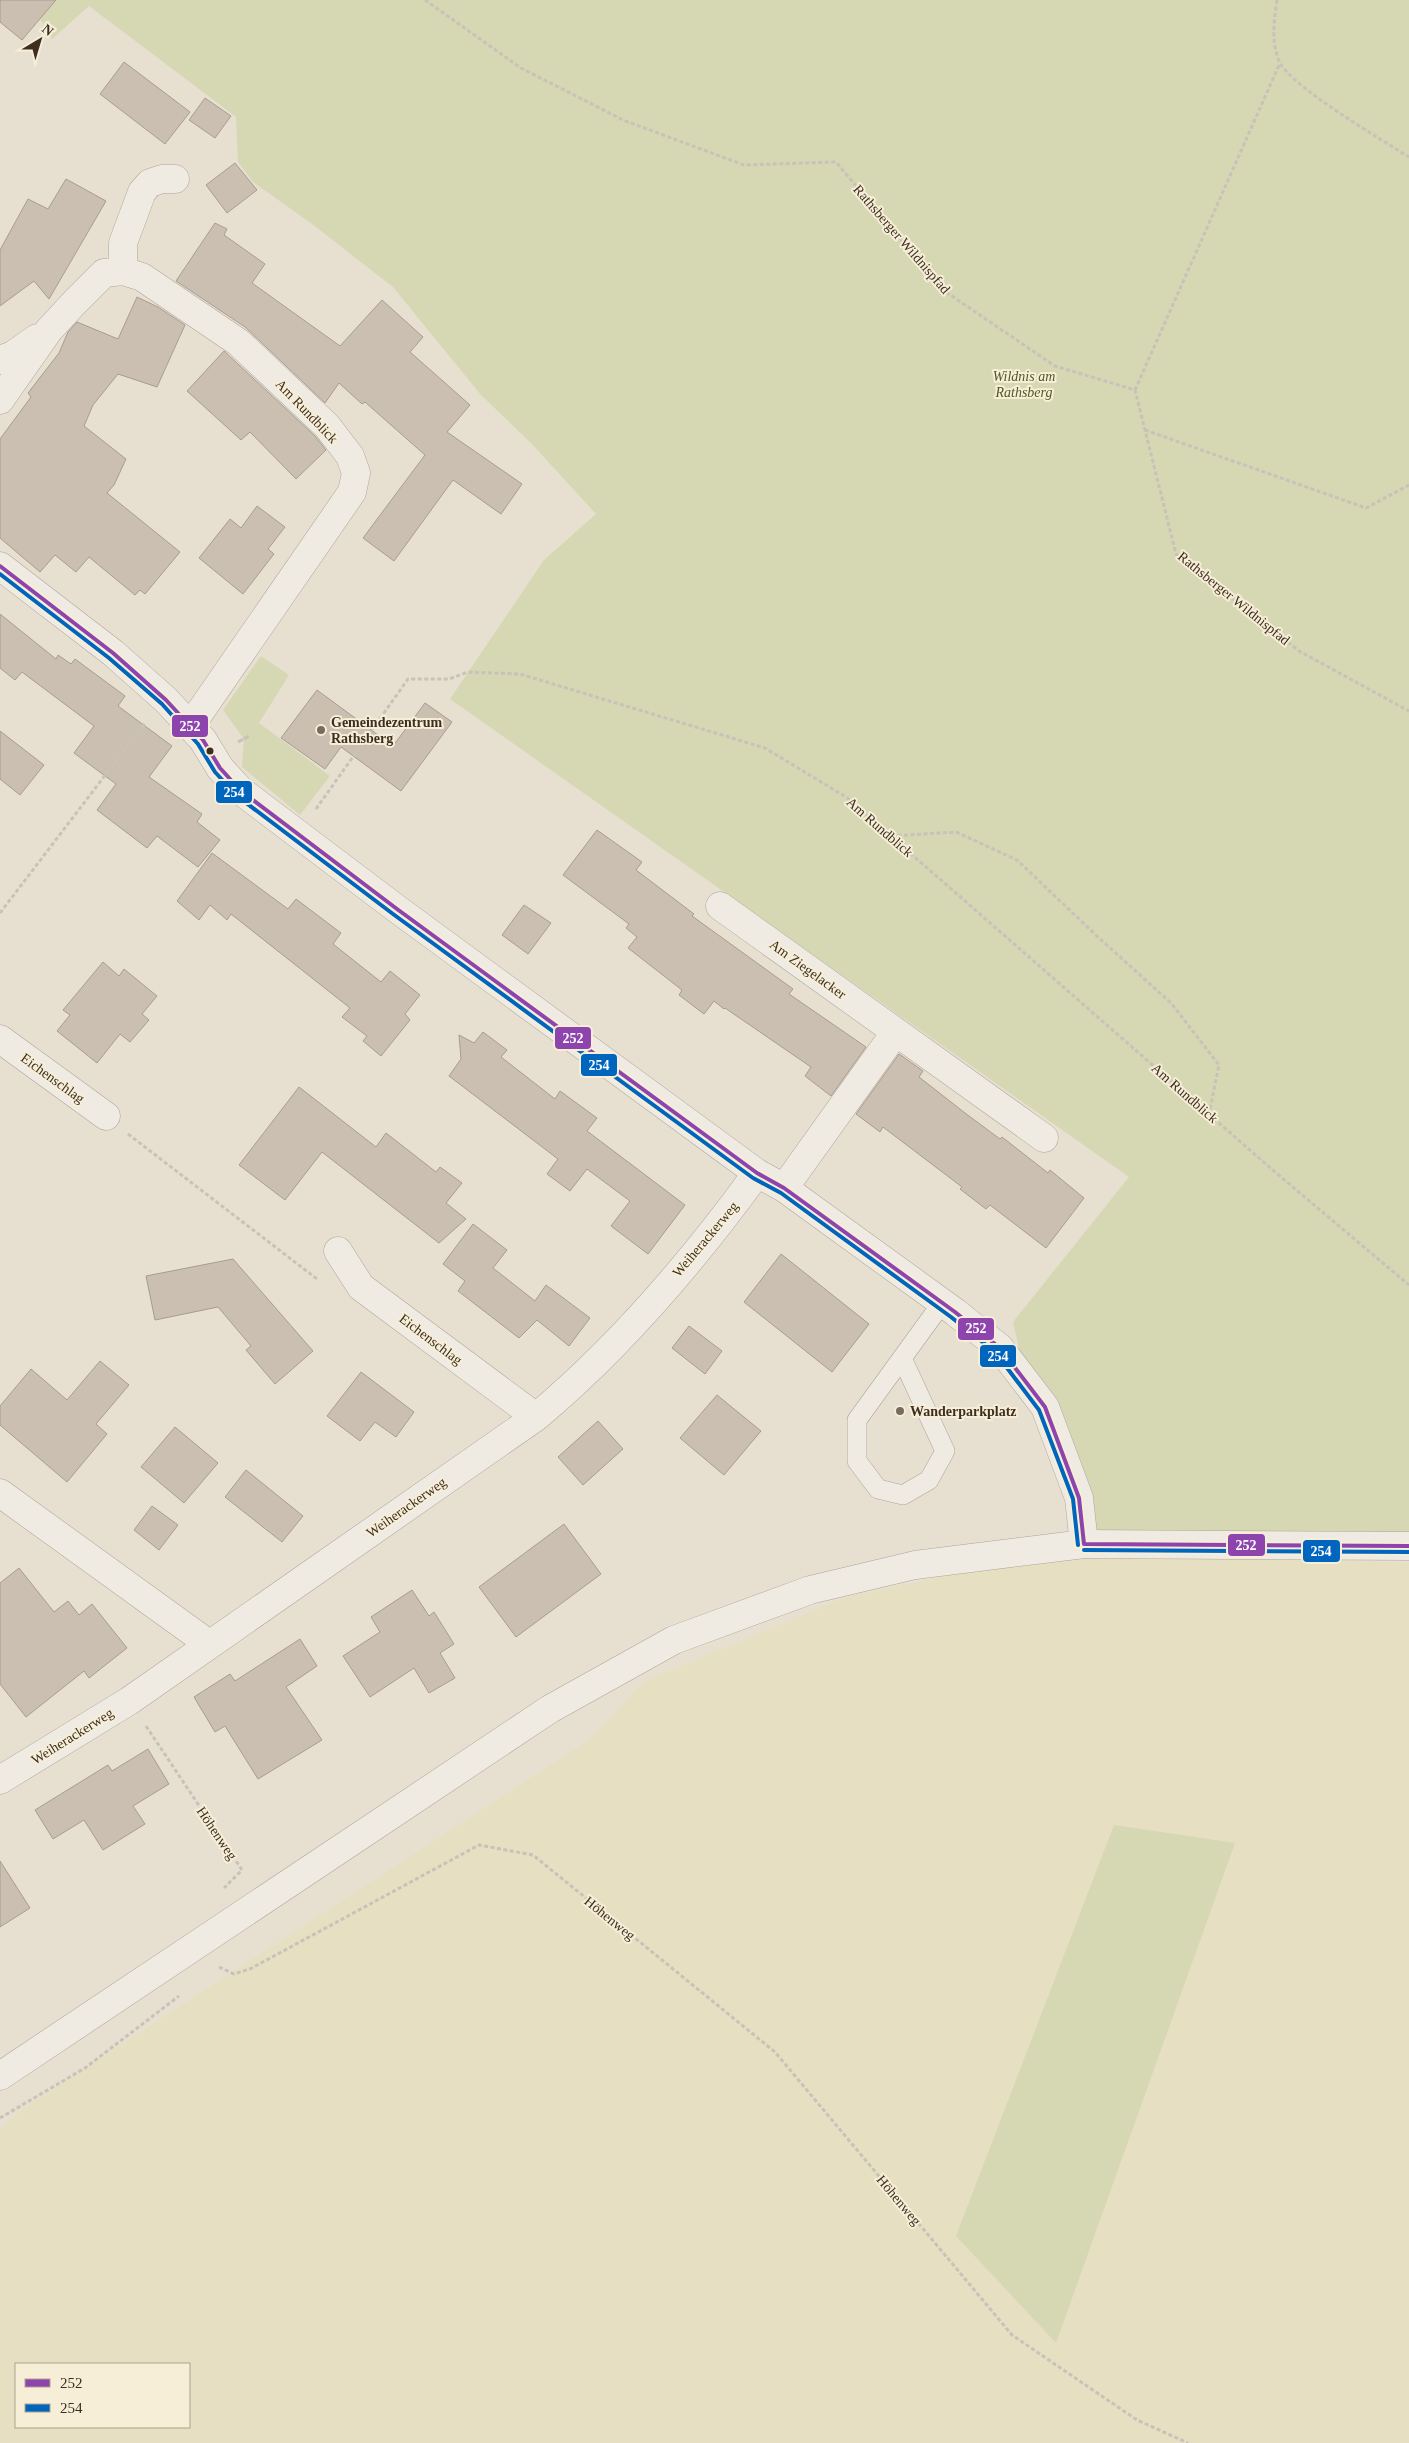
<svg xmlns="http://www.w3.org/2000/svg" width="1409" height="2443" font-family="'Times New Roman',serif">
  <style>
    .farmland { fill: #e6dfc2; fill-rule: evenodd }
    .green { fill: #d6d7b3 }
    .building { fill: #cbbfb2; stroke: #a89c90 }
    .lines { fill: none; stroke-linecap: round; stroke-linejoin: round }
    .service-casing { stroke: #ada599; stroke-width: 20 }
    .minor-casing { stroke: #ada599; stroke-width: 29 }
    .tertiary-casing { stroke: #ada599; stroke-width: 29 }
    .path { stroke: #c8c2b9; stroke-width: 3; stroke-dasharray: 4 2.5; stroke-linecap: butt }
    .service { stroke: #efebe3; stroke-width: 19 }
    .minor { stroke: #efebe3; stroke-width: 28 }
    .tertiary { stroke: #efebe3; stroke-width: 28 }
    .bus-1-casing { stroke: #f7eed8; stroke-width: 8 }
    .bus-2-casing { stroke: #f7eed8; stroke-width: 8 }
    .bus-1 { stroke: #8e44ad; stroke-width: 4 }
    .bus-2 { stroke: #0065bd; stroke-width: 4 }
    .poi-dot { fill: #786c5e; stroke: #f7eed8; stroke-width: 2 }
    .bus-dot { fill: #3d2e20; stroke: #f7eed8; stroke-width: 2 }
    .labels { text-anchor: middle; stroke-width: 4; stroke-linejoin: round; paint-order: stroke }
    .street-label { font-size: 14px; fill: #3d2e20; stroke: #f7eed8 }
    .park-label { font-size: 14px; font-style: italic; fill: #4d5a26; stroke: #f7eed8 }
    .poi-label { font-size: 14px; font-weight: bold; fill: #3d2e20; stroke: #f7eed8; text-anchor: start }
    .line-badge { stroke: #f7eed8; stroke-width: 2 }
    .badge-label { font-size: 14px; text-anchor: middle; font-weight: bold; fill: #fff }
  </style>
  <rect width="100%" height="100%" fill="#e7e0d1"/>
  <path class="farmland" d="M1144,1554L1409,1563V2443H0V2129L25,2107L592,1738L643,1682L846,1597L965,1572L1032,1563ZM16,2364H189V2427H16Z"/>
  <path class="green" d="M29,0H1409V1546L1084,1544L1026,1380L1013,1322L1129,1177L450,699L544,560L596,514L530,442L481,395L393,287L312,224L253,182L238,162L236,117L89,6L52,39Z
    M261,656L289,675L259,723L330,776L300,815L242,767L244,739L223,710Z
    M1114,1825L1235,1843L1056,2343L956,2236Z"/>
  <path class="building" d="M0,0H56L22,40L0,22Z
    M124,62L190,112L165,144L100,94Z
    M205,98L231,116L215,138L189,120Z
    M235,163L257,190L227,213L206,185Z
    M66,179L106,201L49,299L34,281L0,306V250L28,199L48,209Z
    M215,223L227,229L224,235L265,264L252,283L340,346L382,300L423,337L410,352L470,405L447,432L522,484L501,514L453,480L394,561L363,538L425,455L365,402L362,404L339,383L325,403L245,327L176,281Z
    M137,297L158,307L185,325L157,387L118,374L93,405L84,426L126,459L114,485L107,493L180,552L145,594L140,590L135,595L89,557L76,572L55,555L40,572L0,538V439L31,397L28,393L59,353L68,332L77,322L118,339Z
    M224,351L315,436L326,450L296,479L250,432L241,440L187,391Z
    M257,506L285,527L268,549L274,554L243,594L199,558L230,519L241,528Z
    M0,614L56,659L58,655L71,664L75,659L125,696L118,706L172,746L149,777L202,814L197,822L220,840L198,867L157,836L147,848L97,810L116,784L74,753L94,726L22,672L15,680L0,668Z
    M317,690L393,746L425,703L452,722L401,791L341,747L325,769L281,738Z
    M0,731L44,765L20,795L0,779Z
    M597,830L642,862L636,870L694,914L692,916L793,989L789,994L866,1047L831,1096L805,1076L811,1067L725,1008L724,1009L714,1001L704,1014L679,995L682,990L628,948L637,937L626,928L629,924L563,875Z
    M212,853L288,909L296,899L341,933L333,944L381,982L390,971L420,995L405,1014L410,1020L381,1056L363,1041L367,1036L342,1017L350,1008L231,914L227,920L210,905L199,920L177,901Z
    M524,905L551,923L528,954L502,935Z
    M103,962L119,976L124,969L157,996L142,1014L149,1020L130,1042L120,1034L97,1063L57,1031L70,1015L63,1010Z
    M483,1032L507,1050L501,1057L555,1099L560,1091L597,1118L587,1131L685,1205L648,1254L611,1226L630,1201L587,1169L570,1191L547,1174L558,1159L449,1076L461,1059L459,1035L474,1043Z
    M899,1054L923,1071L919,1077L965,1113L1000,1139L1002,1137L1048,1173L1050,1170L1084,1198L1046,1248L990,1205L986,1209L960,1189L962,1187L883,1127L880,1132L856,1114Z
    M299,1087L376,1147L386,1133L436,1172L440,1167L462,1183L446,1203L466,1219L439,1243L322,1152L285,1200L239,1165Z
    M473,1224L507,1250L493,1268L535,1301L546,1285L590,1318L569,1346L537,1320L519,1338L458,1291L465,1281L443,1264Z
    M781,1254L869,1324L832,1372L744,1302Z
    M233,1259L313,1351L275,1384L246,1350L251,1346L218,1307L155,1320L146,1276Z
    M689,1326L722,1351L705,1374L672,1348Z
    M100,1361L129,1385L96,1424L107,1434L67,1482L0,1425V1406L31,1369L67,1400Z
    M361,1372L414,1412L396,1437L375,1422L360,1441L327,1416Z
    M717,1395L761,1431L724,1475L680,1438Z
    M598,1421L623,1449L583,1485L558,1457Z
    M175,1427L218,1463L184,1503L141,1467Z
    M246,1470L303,1516L282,1542L225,1497Z
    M152,1506L178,1525L159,1550L134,1530Z
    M564,1524L601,1574L516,1637L479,1587Z
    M19,1568L54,1612L68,1601L79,1615L92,1604L127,1648L89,1678L84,1671L26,1717L0,1684V1583Z
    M412,1590L429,1616L434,1612L454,1644L440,1653L455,1678L429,1693L414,1668L370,1697L343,1656L380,1632L371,1617Z
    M300,1639L317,1666L286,1687L322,1740L258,1779L225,1726L215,1732L194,1697L230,1674L235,1681Z
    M148,1749L169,1784L133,1806L145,1824L103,1850L84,1820L53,1839L35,1810L108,1765L112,1771Z
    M0,1861L30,1908L0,1927Z"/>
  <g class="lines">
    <g class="service-casing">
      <path id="service" d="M902,1358L945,1451L929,1480L903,1495L878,1489L857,1461V1420L942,1303"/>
    </g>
    <g class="minor-casing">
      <path id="minor" d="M123,271V243L142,192L150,183L162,179H175
        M0,360L13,355L37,338
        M0,400L49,330L74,303L104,273L123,271L142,277L238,342L327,426L350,456L356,473L352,492L191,725
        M0,566L113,653L166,700L203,740L220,768L241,791L397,909L757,1173L784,1188L955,1312L1000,1348L1045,1407L1079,1498L1084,1544
        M720,906L1044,1138
        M0,1039L106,1116
        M784,1188L895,1033
        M338,1251L361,1287L536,1417
        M0,1493L209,1644
        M0,1780L129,1701L536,1417C620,1347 693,1261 757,1173"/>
    </g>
    <g class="tertiary-casing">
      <path id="tertiary" d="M0,2076L550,1709L674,1640L810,1590L915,1565L1084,1544L1409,1546"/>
    </g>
    <path class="path" d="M425,0L521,68L623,120L744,165L836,162L943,290L1055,366L1135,390L1176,554L1299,651L1409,711
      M1277,0C1274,21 1271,41 1279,61C1290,86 1382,140 1409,157
      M1135,390L1280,63
      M1145,430L1366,508L1409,485
      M238,742L249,736L240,741
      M316,809L408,679H449L468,672L520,674L765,748L846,797L1275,1172L1409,1285
      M891,836L956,832L1017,860L1099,938L1171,1003L1219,1065L1209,1114
      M0,913L145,723
      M128,1134L317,1279L318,1277
      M146,1726L242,1870L224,1888
      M219,1967L234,1974L250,1969L479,1845L533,1855L775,2052L1012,2335L1137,2420L1188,2443
      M0,2118L85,2068L179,1996"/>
    <use href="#service" class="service"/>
    <use href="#minor" class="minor"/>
    <use href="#tertiary" class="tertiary"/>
    <g class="bus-1-casing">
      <path id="bus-1" d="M0,566L113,653L166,700L203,740L220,768L241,791L397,909L757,1173L784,1188L955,1312L1000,1348L1045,1407L1079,1498L1084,1544
        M1084,1544L1409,1546"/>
    </g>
    <g class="bus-2-casing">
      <path id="bus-2" d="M0,574L109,658L162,704L198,744L215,772L237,796L393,914L753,1178L781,1193L951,1317L995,1352L1039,1410L1073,1499L1078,1545
        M1084,1550L1409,1552"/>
    </g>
    <use href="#bus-1" class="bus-1"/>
    <use href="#bus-2" class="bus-2"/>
  </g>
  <g class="poi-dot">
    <circle cx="321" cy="730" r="5"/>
    <circle cx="900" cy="1411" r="5"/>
  </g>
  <circle class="bus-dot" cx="210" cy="751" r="4.5"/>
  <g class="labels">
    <g class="street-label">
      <text transform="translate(902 239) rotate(49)" y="5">Rathsberger Wildnispfad</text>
      <text transform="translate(307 411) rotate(46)" y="5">Am Rundblick</text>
      <text transform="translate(1234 598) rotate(39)" y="5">Rathsberger Wildnispfad</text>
      <text transform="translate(880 827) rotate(41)" y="5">Am Rundblick</text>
      <text transform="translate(808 969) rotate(36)" y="5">Am Ziegelacker</text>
      <text transform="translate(53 1078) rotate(36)" y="5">Eichenschlag</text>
      <text transform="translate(1185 1093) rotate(41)" y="5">Am Rundblick</text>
      <text transform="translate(705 1239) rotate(-50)" y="5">Weiherackerweg</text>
      <text transform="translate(431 1339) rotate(37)" y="5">Eichenschlag</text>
      <text transform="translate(406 1507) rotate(-35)" y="5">Weiherackerweg</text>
      <text transform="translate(72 1736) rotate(-32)" y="5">Weiherackerweg</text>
      <text transform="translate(217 1833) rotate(56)" y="5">Höhenweg</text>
      <text transform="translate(610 1918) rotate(39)" y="5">Höhenweg</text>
      <text transform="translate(899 2200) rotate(50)" y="5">Höhenweg</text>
    </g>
    <g class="park-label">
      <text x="1024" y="381">Wildnis am<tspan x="1024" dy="16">Rathsberg</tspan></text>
    </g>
    <g class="poi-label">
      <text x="331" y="727">Gemeindezentrum<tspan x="331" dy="16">Rathsberg</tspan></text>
      <text x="910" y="1416">Wanderparkplatz</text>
    </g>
  </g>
  <g class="line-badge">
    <rect x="171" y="714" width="38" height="24" rx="5" fill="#8e44ad"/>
    <rect x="215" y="780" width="38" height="24" rx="5" fill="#0065bd"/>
    <rect x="554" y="1026" width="38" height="24" rx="5" fill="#8e44ad"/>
    <rect x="580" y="1053" width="38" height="24" rx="5" fill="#0065bd"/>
    <rect x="957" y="1317" width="38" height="24" rx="5" fill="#8e44ad"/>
    <rect x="979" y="1344" width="38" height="24" rx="5" fill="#0065bd"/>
    <rect x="1227" y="1533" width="39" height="24" rx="5" fill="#8e44ad"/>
    <rect x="1302" y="1539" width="39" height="24" rx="5" fill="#0065bd"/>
  </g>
  <g class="badge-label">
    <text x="190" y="731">252</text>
    <text x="234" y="797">254</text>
    <text x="573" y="1043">252</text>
    <text x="599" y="1070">254</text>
    <text x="976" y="1333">252</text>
    <text x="998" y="1361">254</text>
    <text x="1246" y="1550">252</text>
    <text x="1321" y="1556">254</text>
  </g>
  <rect x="15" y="2363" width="175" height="65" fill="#f7eed8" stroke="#ada18e"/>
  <rect x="25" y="2379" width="25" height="8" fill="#8e44ad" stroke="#ada18e"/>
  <text x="60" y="2388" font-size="15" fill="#3d2e20">252</text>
  <rect x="25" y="2404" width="25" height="8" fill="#0065bd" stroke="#ada18e"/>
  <text x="60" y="2413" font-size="15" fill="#3d2e20">254</text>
  <g transform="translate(40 40) rotate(38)" stroke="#f7eed8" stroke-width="4" paint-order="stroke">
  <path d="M0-4L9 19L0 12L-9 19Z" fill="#3d2e20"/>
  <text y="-8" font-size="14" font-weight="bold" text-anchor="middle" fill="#3d2e20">N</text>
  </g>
</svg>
